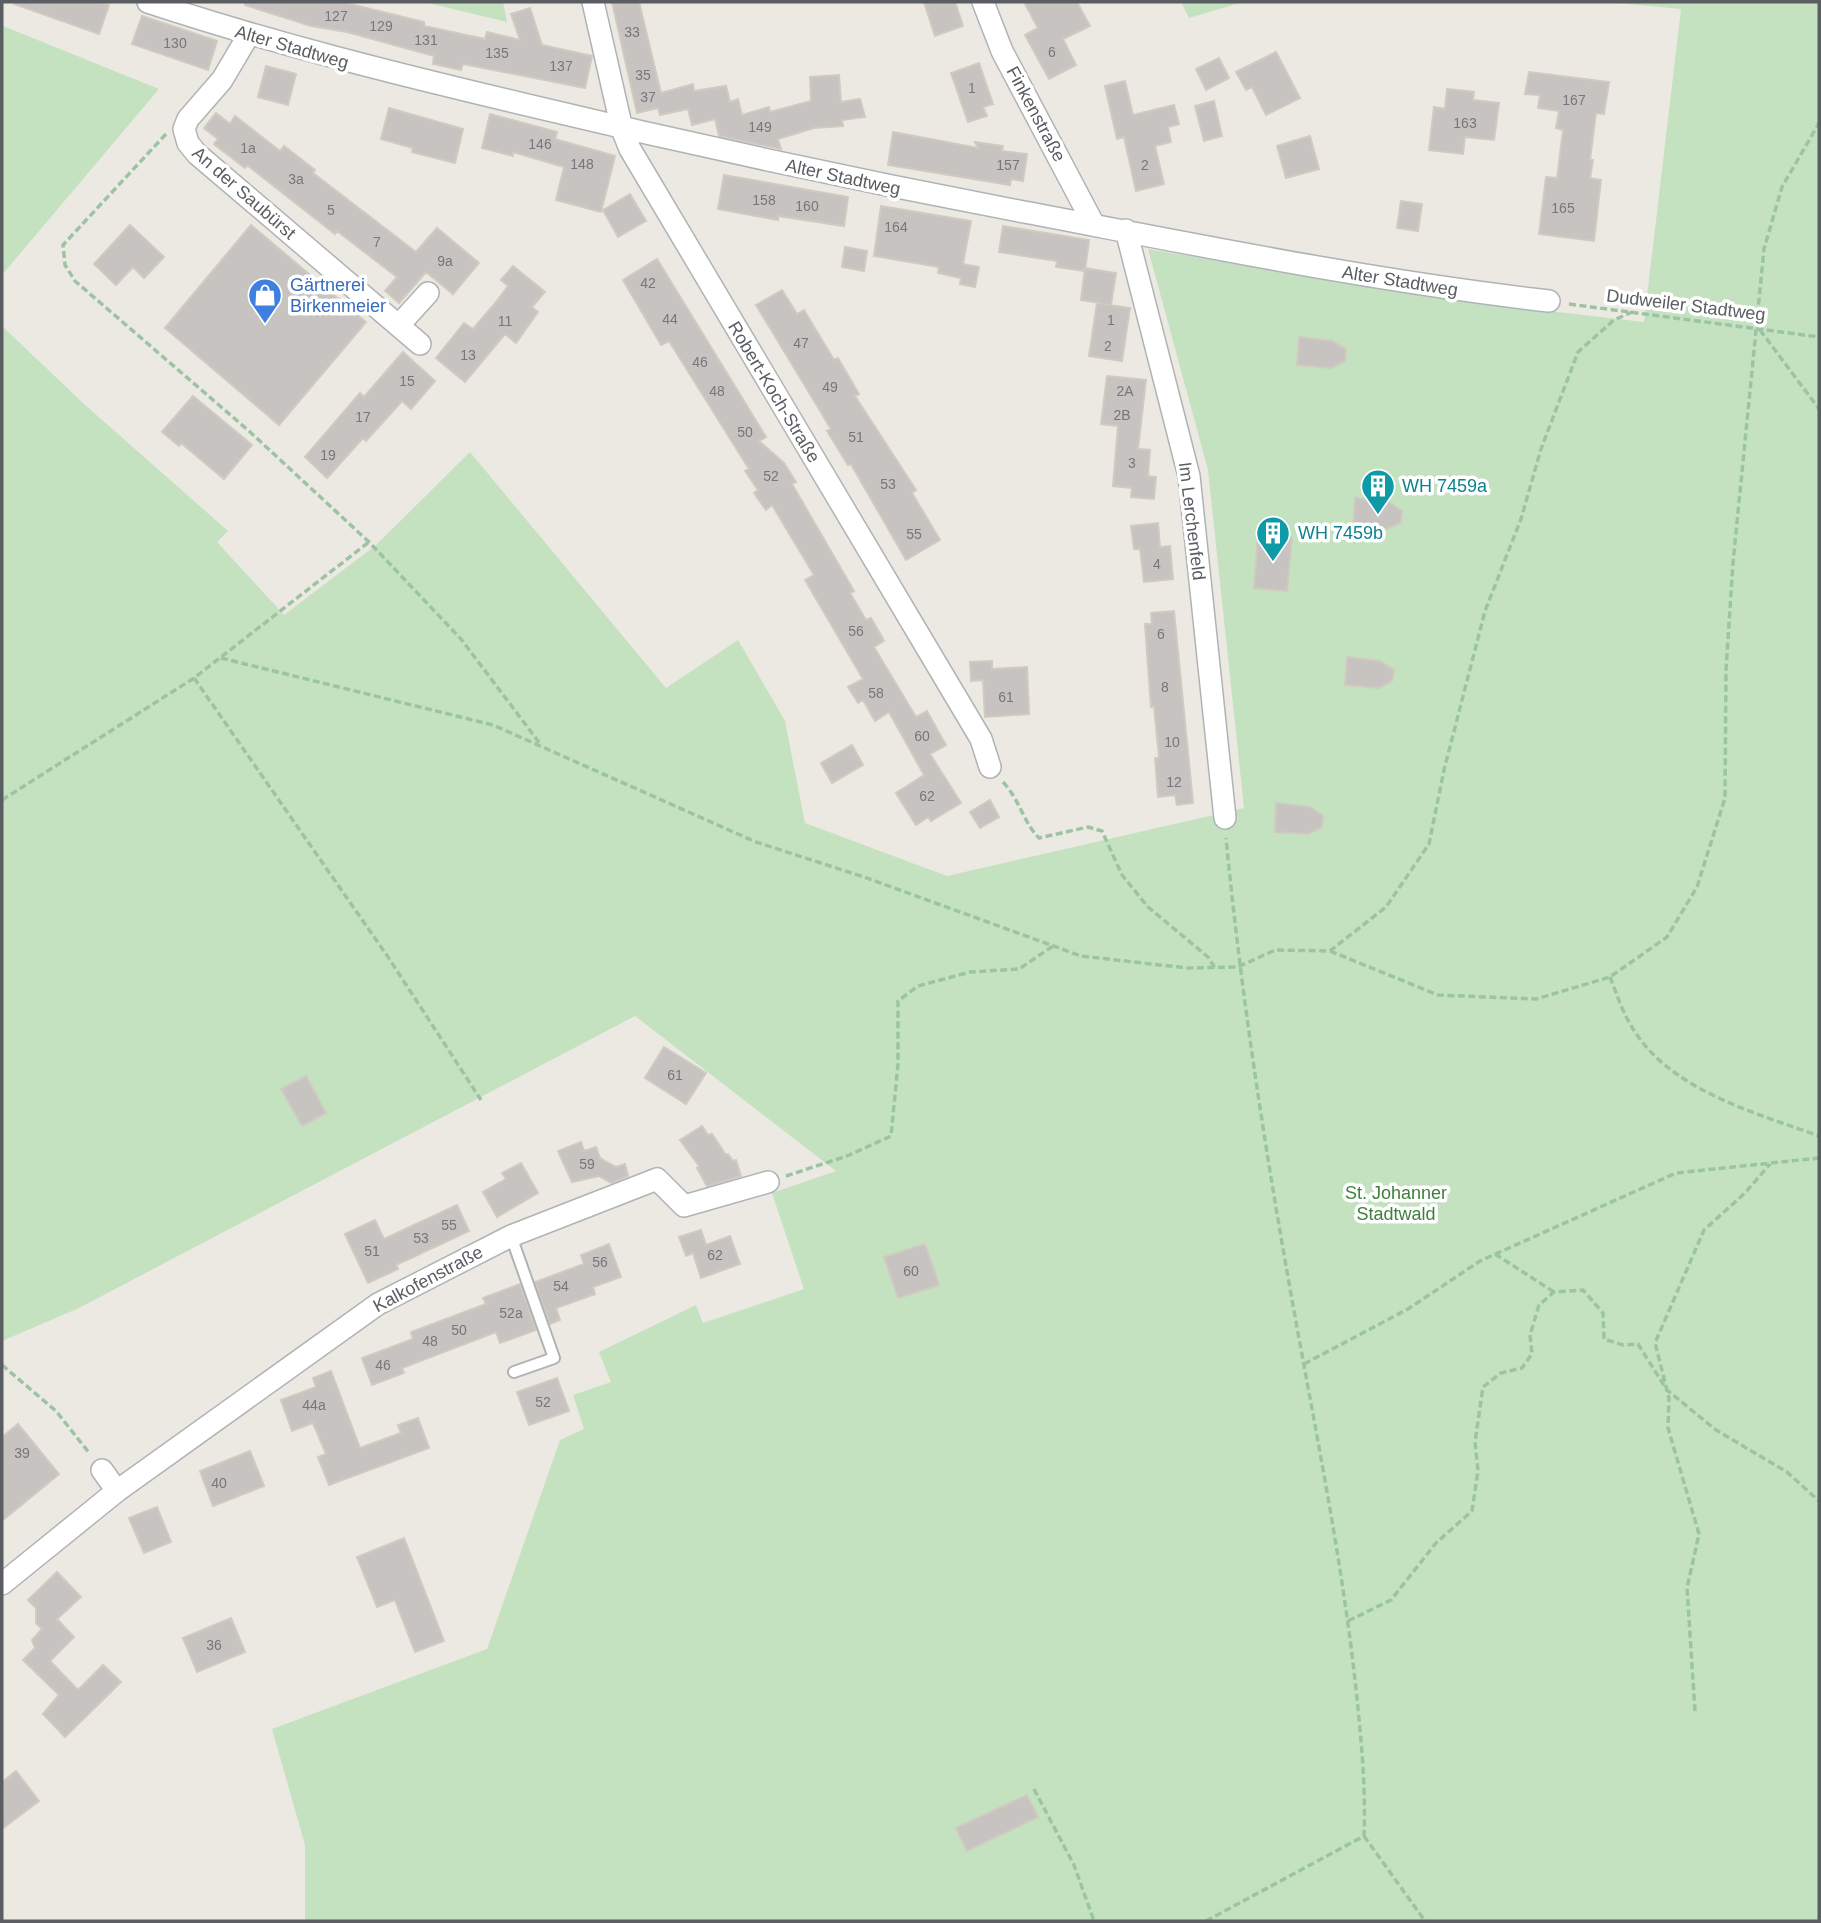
<svg xmlns="http://www.w3.org/2000/svg" width="1821" height="1923" font-family="Arial,sans-serif">
  <style>
    .green { fill: #c4e2c0 }
    .building { fill: #c7c3c0; stroke: #d0cac1; stroke-width: 2 }
    .lines { fill: none; stroke-linecap: round; stroke-linejoin: round }
    .lane-casing { stroke: #b0b3b6; stroke-width: 14 }
    .street-casing { stroke: #b0b3b6; stroke-width: 24 }
    .path { stroke: #9cc4a3; stroke-width: 3.5; stroke-dasharray: 7 3.5; stroke-linecap: butt }
    .lane { stroke: #fff; stroke-width: 10 }
    .street { stroke: #fff; stroke-width: 21 }
    .labels { text-anchor: middle; stroke-width: 7; stroke-linejoin: round; paint-order: stroke }
    .number-label { font-size: 14px; fill: #75777a }
    .street-label { font-size: 18px; fill: #5a5e62; stroke: #fff }
    .shop-label { font-size: 18px; fill: #366cbe; stroke: #fff; text-anchor: start }
    .culture-label { font-size: 18px; fill: #0d838f; stroke: #fff; text-anchor: start }
    .park-label { font-size: 18px; fill: #3f7f3c; stroke: #fff }
  </style>
  <rect width="100%" height="100%" fill="#ece9e2"/>
  <path class="green" d="M424,2H503L507,22Z
    M1181,2H1243L1189,18Z
    M1606,2H1819V1921H305V1845L272,1729L487,1649L560,1440L584,1429L573,1395L611,1382L599,1352L696,1305L703,1323L804,1289L772,1193L836,1171L635,1016L79,1308L2,1341V326L84,404L228,531L217,542L284,615L376,545L470,452L666,688L738,640L785,721L805,823L947,876L1244,808L1208,470L1148,249L1423,296L1644,322L1681,9Z
    M3,26L159,89L2,275V27Z"/>
  <path class="building" d="M15,2H98L109,5L99,34L14,4Z
    M245,2H342L424,22V26L485,39L487,32L520,40L511,14L530,8L542,45L592,56L585,88L463,64L461,70L433,64L434,56L347,32L311,26L245,5Z
    M612,2H639L661,93L693,84L694,91L726,86L730,102L738,99L742,115L769,107L770,112L811,101L810,77L839,75L841,102L860,99L865,117L842,120L843,126L814,128L778,139L781,149L719,136L715,119L692,125L688,109L660,115L658,108L637,113Z
    M924,2H955L963,26L935,36Z
    M1024,2H1077L1090,26L1063,39L1076,65L1049,79L1025,35L1038,28Z
    M142,16L217,41L208,70L132,44Z
    M1276,52L1300,98L1266,115L1252,87L1246,90L1236,72Z
    M1219,58L1229,78L1206,90L1196,69Z
    M979,63L993,104L983,107L987,116L968,122L951,73Z
    M266,66L296,74L288,105L258,97Z
    M1529,72L1609,82L1604,114L1596,113L1590,160H1593L1590,178L1601,180L1594,241L1539,234L1546,177L1557,178L1563,130L1556,128L1559,111L1538,108L1540,95L1525,94Z
    M1125,81L1133,115L1174,105L1179,124L1168,127L1171,142L1155,146L1164,184L1136,191L1124,137L1117,139L1105,86Z
    M1447,89L1474,92L1473,100L1499,103L1494,140L1465,137L1463,154L1429,150L1434,107L1445,109Z
    M1214,101L1222,136L1204,141L1195,106Z
    M389,108L463,129L455,163L412,152L413,148L381,139Z
    M216,113L230,124L235,116L280,151L284,146L315,170L313,173L416,252L437,228L479,263L453,294L426,272L399,303L385,291L397,277L337,231L335,234L247,165L245,168L214,144L218,139L204,128Z
    M490,114L557,132L555,139L615,156L601,212L556,200L564,167L513,152V156L482,148Z
    M893,132L978,148L975,142L1003,146L1002,151L1027,154L1023,181L1011,179L1010,185L888,165Z
    M1310,136L1319,169L1286,178L1277,146Z
    M724,175L848,197L844,226L778,216V220L718,209Z
    M630,194L646,221L618,237L603,210Z
    M1401,201L1422,204L1418,231L1397,228Z
    M881,206L971,221L963,264L979,267L975,287L960,284L961,278L938,273L939,267L874,256Z
    M130,225L164,257L144,278L133,267L116,285L94,264Z
    M251,225L366,322L279,425L165,328Z
    M1003,226L1089,240L1085,271L1056,267L1057,261L999,252Z
    M845,247L867,251L864,271L842,267Z
    M657,259L766,437L759,441L784,463L796,482L792,484L854,591L850,593L866,620L871,618L884,641L874,647L916,717L927,711L946,745L930,754L961,803L931,821L928,817L916,825L896,793L924,775L889,712L875,721L863,700L858,703L848,687L863,679L805,580L814,575L772,505L766,510L754,493L758,490L745,471L749,469L669,341L661,345L623,280Z
    M513,266L545,292L532,307L538,312L516,343L505,334L465,382L436,358L464,323L473,329L496,302L508,286L501,280Z
    M1085,268L1116,273L1111,305L1081,300Z
    M782,290L797,314L804,310L834,360L838,358L859,394L855,396L916,490L912,493L940,540L906,560L851,464L848,465L827,431L831,429L756,305Z
    M1097,303L1130,308L1122,361L1089,356Z
    M1299,337L1332,341L1346,349L1345,361L1331,368L1297,365Z
    M403,352L435,381L411,409L402,401L366,441L363,438L327,478L305,457L360,393L364,397Z
    M1107,376L1146,380L1138,449L1150,450L1148,476L1156,477L1154,499L1131,497L1132,488L1113,486L1118,426L1101,424Z
    M193,396L252,445L224,479L181,443L179,446L162,432Z
    M1355,498L1389,502L1402,511L1401,522L1387,529L1353,527Z
    M1158,523L1160,547L1170,546L1173,579L1144,582L1140,549H1134L1131,526Z
    M1258,535L1292,538L1287,591L1254,588Z
    M1174,611L1193,803L1177,805L1175,795L1158,797L1155,758H1159L1154,706L1151,707L1145,624H1152L1151,613Z
    M1347,657L1380,661L1394,670L1392,681L1379,688L1345,685Z
    M992,661V669L1027,667L1029,714L985,717L983,680L971,681L970,662Z
    M852,745L863,765L832,783L821,763Z
    M990,800L999,817L980,828L970,812Z
    M1276,803L1310,807L1323,816L1322,827L1308,834L1275,832Z
    M664,1047L706,1073L686,1104L645,1078Z
    M306,1076L326,1113L302,1126L281,1089Z
    M702,1126L708,1135L712,1134L726,1155L728,1154L733,1161L736,1160L741,1176L707,1186L697,1168L699,1166L680,1140Z
    M581,1142L584,1151L596,1147L600,1158L616,1167L625,1164L628,1176L611,1183L599,1176L572,1182L558,1151Z
    M521,1163L538,1193L497,1217L483,1192L506,1179L502,1173Z
    M457,1205L469,1231L396,1265L398,1269L368,1283L345,1234L375,1220L384,1239Z
    M701,1230L706,1245L730,1236L740,1264L701,1278L693,1253L686,1256L679,1237Z
    M609,1244L621,1277L593,1287L595,1294L556,1308L560,1320L550,1324L535,1282L584,1264L581,1255Z
    M925,1244L939,1285L898,1298L884,1257Z
    M520,1284L536,1330L500,1343L496,1332L402,1368L404,1373L372,1385L362,1358L413,1339L411,1332L486,1304L483,1298Z
    M331,1371L360,1448L401,1433L398,1425L418,1418L429,1448L329,1485L318,1457L326,1454L313,1423L292,1431L281,1400L316,1387L313,1378Z
    M557,1378L569,1411L529,1425L517,1392Z
    M18,1424L59,1474L2,1521V1437Z
    M250,1451L264,1486L213,1506L200,1471Z
    M157,1507L171,1542L144,1553L129,1518Z
    M404,1538L444,1641L415,1652L395,1600L377,1607L357,1557Z
    M57,1572L81,1597L57,1619L74,1637L50,1661L78,1690L103,1665L121,1682L65,1737L43,1714L59,1695L23,1660L35,1648L32,1640L42,1629L36,1623V1608L28,1600Z
    M231,1618L245,1652L197,1672L183,1638Z
    M16,1771L39,1801L2,1829V1782Z
    M1027,1795L1038,1817L967,1851L956,1828Z"/>
  <g class="lines">
    <g class="lane-casing">
      <path id="lane" d="M511,1236L554,1358L514,1372"/>
    </g>
    <g class="street-casing">
      <path id="street" d="M148,2C272,43 397,74 523,104C689,144 856,180 1024,212C1198,245 1372,281 1549,301
        M593,2L622,129L630,149L981,739L990,767
        M983,2L1002,51L1094,225
        M248,36L222,80L188,119L184,129L188,143L197,154L420,344
        M1126,230L1189,476L1225,818
        M399,325L428,293
        M102,1470L117,1491
        M2,1584L117,1491L378,1304L511,1236L657,1179L684,1206L768,1182"/>
    </g>
    <path class="path" d="M166,134L63,245L65,265L75,281L249,431L369,542L461,639L541,745
      M1569,304L1819,337
      M1760,330L1819,409
      M221,658L493,725L756,842L864,877L1081,956L1187,968L1238,967L1275,950L1330,951L1386,907L1429,844L1444,770L1485,611L1521,519L1541,449L1578,352L1614,320L1632,312
      M194,678L388,957L481,1100
      M1003,782C1020,800 1023,822 1039,838L1088,827L1102,831L1122,875L1148,907L1208,957L1215,968
      M2,800L194,678L369,542
      M1330,951L1438,995L1536,999L1610,977L1667,937L1697,887L1725,798L1726,670L1733,563L1764,249L1782,187L1819,123
      M1610,977C1616,992 1621,1008 1629,1022C1665,1089 1753,1112 1819,1136
      M786,1176L847,1156L891,1136L898,1064V1001L918,986L970,972L1019,969L1053,946
      M1495,1254L1554,1292
      M1304,1364L1408,1309L1480,1261L1676,1173L1819,1158
      M2,1365L56,1411L90,1454
      M1348,1621L1391,1600L1436,1543L1472,1511L1478,1471L1475,1442L1483,1387L1501,1373L1522,1368L1532,1354L1530,1335L1539,1305L1554,1292L1583,1290L1603,1313L1604,1339L1623,1345L1638,1344L1667,1390L1716,1430L1787,1472L1819,1501
      M1695,1711L1687,1588L1699,1534L1668,1428L1669,1398L1655,1343L1704,1230L1745,1193L1770,1164
      M1034,1789L1074,1865L1094,1921
      M1364,1836L1425,1921
      M1206,1921L1364,1836C1366,1786 1361,1738 1356,1689C1344,1578 1323,1469 1303,1360C1271,1187 1243,1014 1226,838"/>
    <use href="#lane" class="lane"/>
    <use href="#street" class="street"/>
  </g>
  <defs>
    <g id="shop-pin" transform="scale(1.75)"><path d="M0 17L-7.5 6A9.5 9.5 0 1 1 7.5 6Z" fill="#3f7fe0" stroke="#fff"/><path d="M-5-2.5h2.3a2.7 3.5 0 0 1 5.4 0H5L5.5 6h-11ZM-1.5-2.5h3a1.5 2.3 0 0 0-3 0Z" fill="#fff"/></g>
    <g id="building-pin" transform="scale(1.75)"><path d="M0 17L-7.5 6A9.5 9.5 0 1 1 7.5 6Z" fill="#0f9aa8" stroke="#fff"/><path d="M-4-6H4V6H1V3H-1V6H-4ZM-2.5-4.3h1.7v1.8h-1.7ZM.8-4.3h1.7v1.8H.8ZM-2.5-1h1.7V.8h-1.7ZM.8-1h1.7V.8H.8Z" fill="#fff"/></g>
  </defs>
  <g fill-rule="evenodd">
    <use href="#shop-pin" x="265" y="295"/>
    <use href="#building-pin" x="1378" y="486"/>
    <use href="#building-pin" x="1273" y="533"/>
  </g>
  <g class="labels">
    <g class="number-label">
      <text x="336" y="21">127</text>
      <text x="381" y="31">129</text>
      <text x="632" y="37">33</text>
      <text x="426" y="45">131</text>
      <text x="175" y="48">130</text>
      <text x="1052" y="57">6</text>
      <text x="497" y="58">135</text>
      <text x="561" y="71">137</text>
      <text x="643" y="80">35</text>
      <text x="972" y="93">1</text>
      <text x="648" y="102">37</text>
      <text x="1574" y="105">167</text>
      <text x="1465" y="128">163</text>
      <text x="760" y="132">149</text>
      <text x="540" y="149">146</text>
      <text x="248" y="153">1a</text>
      <text x="582" y="169">148</text>
      <text x="1008" y="170">157</text>
      <text x="1145" y="170">2</text>
      <text x="296" y="184">3a</text>
      <text x="764" y="205">158</text>
      <text x="807" y="211">160</text>
      <text x="1563" y="213">165</text>
      <text x="331" y="215">5</text>
      <text x="896" y="232">164</text>
      <text x="377" y="247">7</text>
      <text x="445" y="266">9a</text>
      <text x="648" y="288">42</text>
      <text x="670" y="324">44</text>
      <text x="1111" y="325">1</text>
      <text x="505" y="326">11</text>
      <text x="801" y="348">47</text>
      <text x="1108" y="351">2</text>
      <text x="468" y="360">13</text>
      <text x="700" y="367">46</text>
      <text x="407" y="386">15</text>
      <text x="830" y="392">49</text>
      <text x="717" y="396">48</text>
      <text x="1125" y="396">2A</text>
      <text x="1122" y="420">2B</text>
      <text x="363" y="422">17</text>
      <text x="745" y="437">50</text>
      <text x="856" y="442">51</text>
      <text x="328" y="460">19</text>
      <text x="1132" y="468">3</text>
      <text x="771" y="481">52</text>
      <text x="888" y="489">53</text>
      <text x="914" y="539">55</text>
      <text x="1157" y="569">4</text>
      <text x="856" y="636">56</text>
      <text x="1161" y="639">6</text>
      <text x="1165" y="692">8</text>
      <text x="876" y="698">58</text>
      <text x="1006" y="702">61</text>
      <text x="922" y="741">60</text>
      <text x="1172" y="747">10</text>
      <text x="1174" y="787">12</text>
      <text x="927" y="801">62</text>
      <text x="675" y="1080">61</text>
      <text x="587" y="1169">59</text>
      <text x="449" y="1230">55</text>
      <text x="421" y="1243">53</text>
      <text x="372" y="1256">51</text>
      <text x="715" y="1260">62</text>
      <text x="600" y="1267">56</text>
      <text x="911" y="1276">60</text>
      <text x="561" y="1291">54</text>
      <text x="511" y="1318">52a</text>
      <text x="459" y="1335">50</text>
      <text x="430" y="1346">48</text>
      <text x="383" y="1370">46</text>
      <text x="543" y="1407">52</text>
      <text x="314" y="1410">44a</text>
      <text x="22" y="1458">39</text>
      <text x="219" y="1488">40</text>
      <text x="214" y="1650">36</text>
    </g>
    <g class="street-label">
      <text transform="translate(292 47) rotate(16)" y="6">Alter Stadtweg</text>
      <text transform="translate(1036 114) rotate(62)" y="6">Finkenstraße</text>
      <text transform="translate(843 177) rotate(12)" y="6">Alter Stadtweg</text>
      <text transform="translate(244 193) rotate(41)" y="6">An der Saubürst</text>
      <text transform="translate(1400 281) rotate(9)" y="6">Alter Stadtweg</text>
      <text transform="translate(1686 305) rotate(7)" y="6">Dudweiler Stadtweg</text>
      <text transform="translate(774 392) rotate(59)" y="6">Robert-Koch-Straße</text>
      <text transform="translate(1192 521) rotate(83)" y="6">Im Lerchenfeld</text>
      <text transform="translate(428 1279) rotate(-28)" y="6">Kalkofenstraße</text>
    </g>
    <g class="shop-label">
      <text x="290" y="291">Gärtnerei<tspan x="290" dy="21">Birkenmeier</tspan></text>
    </g>
    <g class="culture-label">
      <text x="1402" y="492">WH 7459a</text>
      <text x="1298" y="539">WH 7459b</text>
    </g>
    <g class="park-label">
      <text x="1396" y="1199">St. Johanner<tspan x="1396" dy="21">Stadtwald</tspan></text>
    </g>
  </g>
  <rect width="1821" height="1923" fill="none" stroke="#5a5e62" stroke-width="7"/>
</svg>
